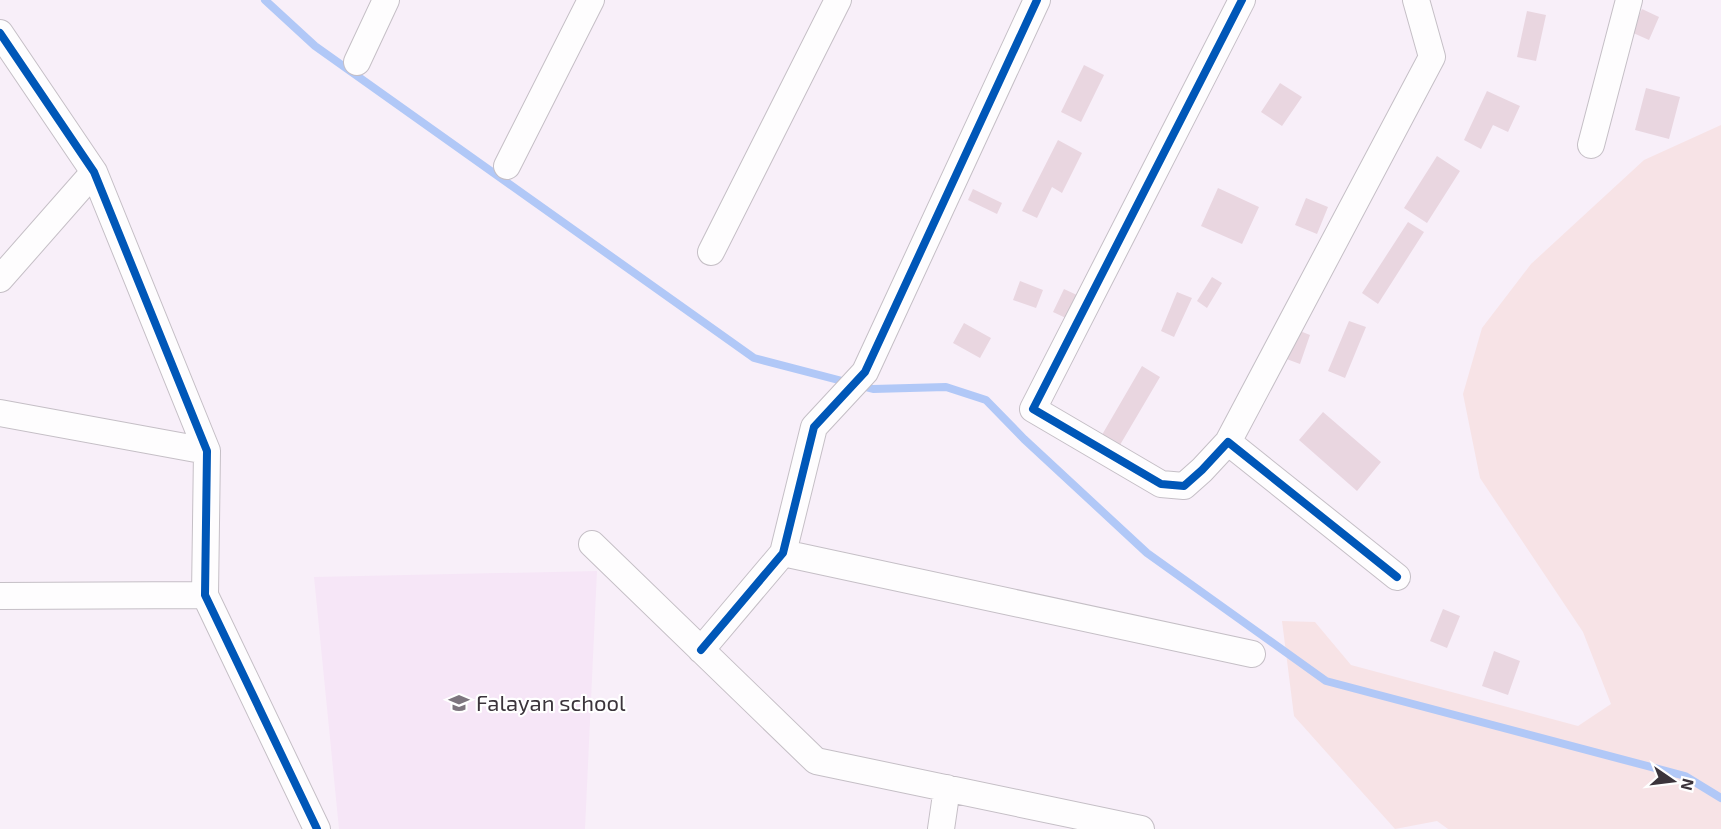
<svg xmlns="http://www.w3.org/2000/svg" width="1721" height="829" font-family="'Exo 2',sans-serif">
  <style>
    .built { fill: #f6e6f7 }
    .green { fill: #f7e3e6 }
    .lines { fill: none; stroke-linecap: round; stroke-linejoin: round }
    .stream { stroke: #b1c8f7; stroke-width: 8 }
    .building { fill: #e9d6e0 }
    .minor-casing { stroke: #c5bfc6; stroke-width: 28 }
    .minor { stroke: #fefdfe; stroke-width: 26 }
    .cycleway-casing { stroke: #fff; stroke-width: 11 }
    .cycleway { stroke: #0057b8; stroke-width: 8 }
    .labels { text-anchor: middle; stroke-width: 4.5; stroke-linejoin: round; paint-order: stroke }
    .poi-label { font-size: 22px; fill: #3b343b; stroke: #fff; text-anchor: start }
  </style>
  <rect width="100%" height="100%" fill="#f8eff9"/>
  <path class="built" d="M597,571L585,829H339L314,577Z"/>
  <path class="green" d="M1721,125V829H1448L1437,821L1395,829L1294,716L1282,621L1315,622L1351,665L1578,726L1611,704L1583,632L1480,478L1463,394L1482,328L1531,264L1644,160Z"/>
  <g class="lines">
    <path class="stream" d="M265,0L315,46L754,358L873,389L946,387L986,400L1024,439L1147,553L1326,681L1685,776L1721,798"/>
  </g>
  <path class="building" d="M1642,9L1659,17L1649,40L1631,32Z
    M1527,11L1546,15L1536,61L1517,57Z
    M1084,65L1104,75L1081,122L1061,112Z
    M1280,83L1302,97L1282,126L1261,112Z
    M1646,88L1680,97L1669,139L1635,130Z
    M1487,91L1520,106L1508,132L1493,125L1481,149L1464,140Z
    M1058,140L1082,153L1062,193L1052,187L1037,218L1022,211Z
    M1437,156L1460,171L1427,223L1404,208Z
    M1218,188L1259,207L1242,244L1201,226Z
    M973,189L1002,203L997,214L968,200Z
    M1306,198L1328,207L1317,234L1295,225Z
    M1408,222L1424,232L1378,304L1362,293Z
    M1212,277L1222,283L1207,308L1197,301Z
    M1020,281L1043,290L1036,308L1013,300Z
    M1064,289L1079,296L1068,319L1053,312Z
    M1177,292L1192,298L1174,337L1161,331Z
    M1349,321L1366,327L1345,378L1328,371Z
    M964,323L991,338L980,358L953,343Z
    M1295,329L1310,335L1300,364L1284,358Z
    M1142,366L1160,377L1117,450L1099,440Z
    M1323,412L1381,462L1357,491L1299,440Z
    M1443,609L1460,616L1447,648L1430,641Z
    M1494,651L1520,661L1508,695L1482,686Z"/>
  <g class="lines">
    <g class="minor-casing">
      <path id="minor" d="M1242,0L1033,409L1161,484L1184,486L1202,470L1228,442L1397,577
        M0,33L94,172L207,451L205,595L317,829
        M357,62L386,0
        M1591,145L1629,0
        M507,166L591,0
        M711,252L838,0
        M0,279L94,172
        M0,413L207,451
        M1228,442L1432,57L1416,0
        M592,544L816,761L1141,829
        M783,553L1252,654
        M0,596L205,595
        M701,650L783,553L814,427L865,372L1037,0
        M941,829L947,788"/>
    </g>
    <use href="#minor" class="minor"/>
    <g class="cycleway-casing">
      <path id="cycleway" d="M1242,0L1033,409L1161,484L1184,486L1202,470L1228,442L1397,577
        M0,33L94,172L207,451L205,595L317,829
        M701,650L783,553L814,427L865,372L1037,0"/>
    </g>
    <use href="#cycleway" class="cycleway"/>
  </g>
  <defs>
    <g id="school-bare" transform="scale(1.62)"><path d="M0-5L7-2L0 1L-7-2ZM-4 1L0 2.5L4 1V4Q0 6-4 4Z" fill="#7d757e" stroke="#fff" stroke-width="2.5" paint-order="stroke"/></g>
  </defs>
  <g fill-rule="evenodd">
    <use href="#school-bare" x="459" y="703"/>
  </g>
  <g class="labels">
    <g class="poi-label">
      <text x="476" y="711">Falayan school</text>
    </g>
  </g>
  <g transform="translate(1673 781) rotate(104)" stroke="#ffffff" stroke-width="4.5" paint-order="stroke">
  <path d="M0-4.5L10 22L0 15L-10 22Z" fill="#3b343b"/>
  <text y="-9" font-size="16" font-weight="bold" text-anchor="middle" fill="#3b343b">N</text>
  </g>
</svg>
